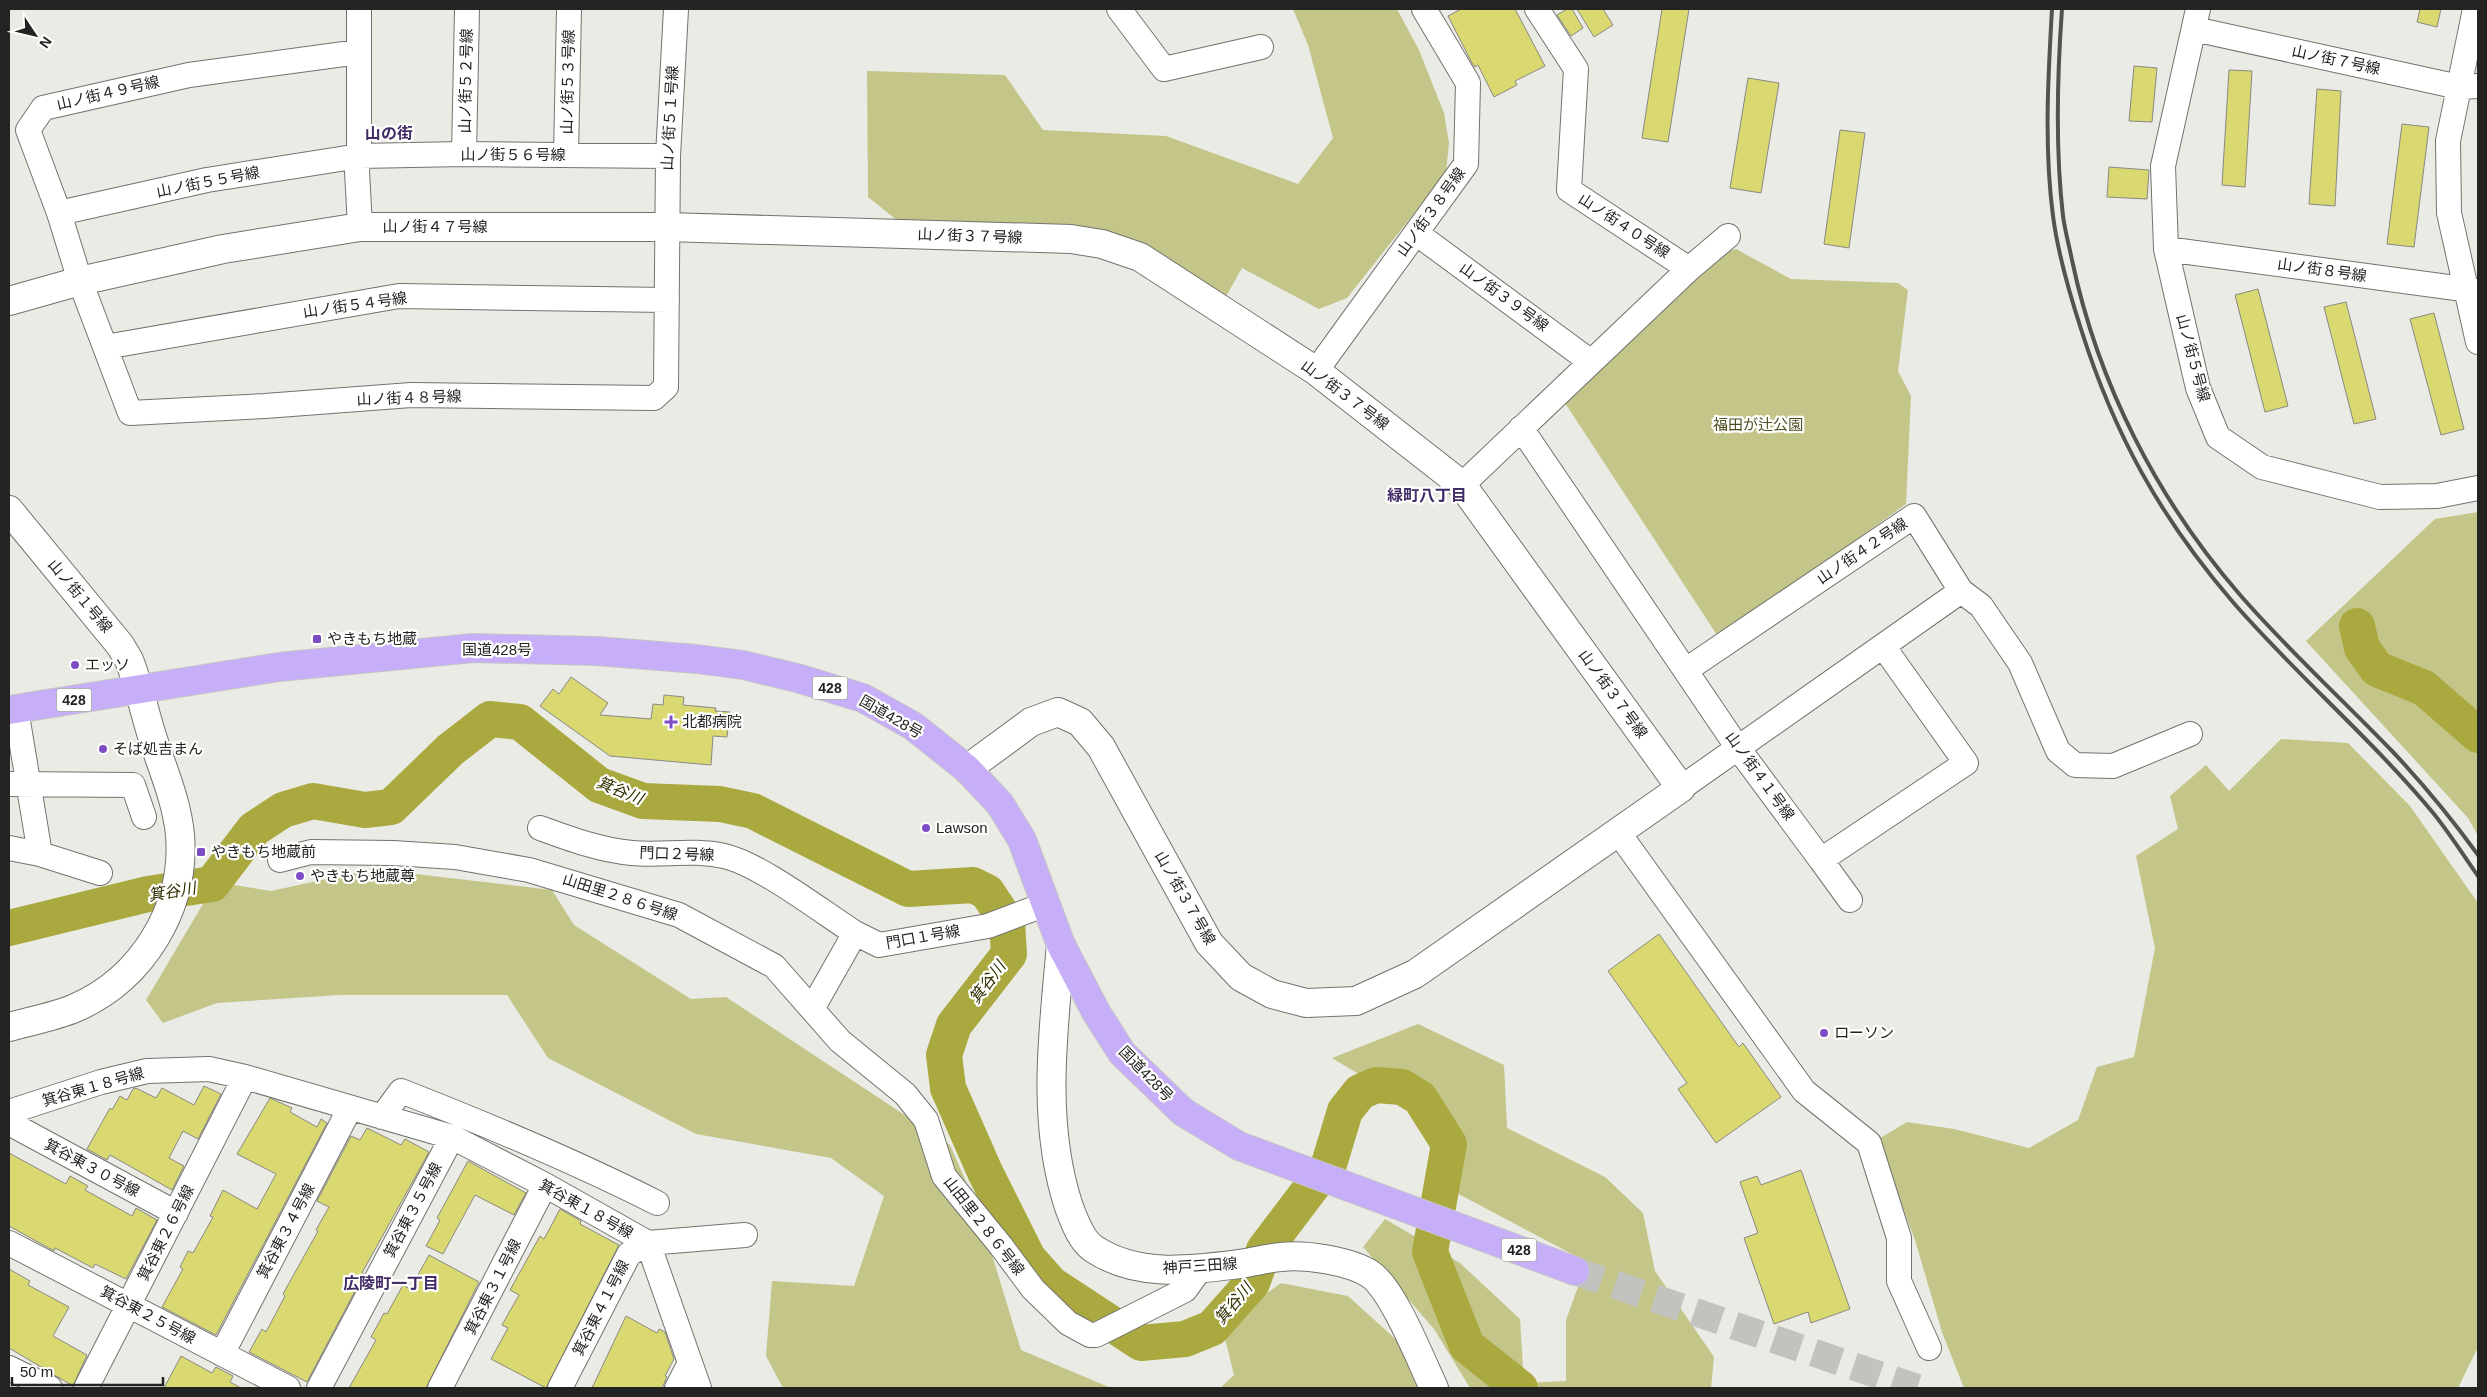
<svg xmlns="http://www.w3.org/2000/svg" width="2487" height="1397" font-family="Helvetica,'Noto Sans JP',sans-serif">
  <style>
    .green { fill: #c4c589 }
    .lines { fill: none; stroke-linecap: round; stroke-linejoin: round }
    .river { stroke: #aaa93f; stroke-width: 36 }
    .building { fill: #d9d871; stroke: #898984 }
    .trunk-tunnel { stroke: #c2c3be; stroke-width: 28; stroke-dasharray: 28 14; stroke-linecap: butt }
    .minor-casing { stroke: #73736e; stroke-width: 26 }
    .tertiary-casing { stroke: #73736e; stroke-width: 30 }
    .trunk-casing { stroke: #c6c6c5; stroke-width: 30 }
    .minor { stroke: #fff; stroke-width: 24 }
    .tertiary { stroke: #fff; stroke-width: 28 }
    .trunk { stroke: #c7aef8; stroke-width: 28 }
    .rail { stroke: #535350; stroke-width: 4 }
    .poi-dot { fill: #7c4dc5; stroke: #fffffe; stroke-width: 2 }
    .labels { text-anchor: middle; stroke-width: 4.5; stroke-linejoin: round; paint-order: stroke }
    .shield { fill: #fffffe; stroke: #656563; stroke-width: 1 }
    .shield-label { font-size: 14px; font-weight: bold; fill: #232321 }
    .street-label { font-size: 15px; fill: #232321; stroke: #fffffe }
    .park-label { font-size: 15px; fill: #4e4e23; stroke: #fffffe }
    .poi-label { font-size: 15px; fill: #232321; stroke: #fffffe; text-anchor: start }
    .neighbourhood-label { font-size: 16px; font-weight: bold; fill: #422c67; stroke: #fffffe }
    .water-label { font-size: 16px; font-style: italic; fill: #2f2e00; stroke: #fffffe }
  </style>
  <rect width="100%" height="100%" fill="#eaebe5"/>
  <path class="green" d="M1293,9H1397L1419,50L1444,113L1449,143L1446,173L1347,298L1319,309L1242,268L1224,300L1130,247L903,225L868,197L867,71L1005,75L1043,130L1166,136L1298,184L1333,138L1308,45Z
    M1736,249L1791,279L1898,283L1908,290L1898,371L1911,396L1906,504L1719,638L1563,400L1720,253Z
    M2478,512V836L2468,818L2306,641L2435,519Z
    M2281,739L2348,743L2410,806L2478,903V1347L2458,1388H1964L1942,1332L1915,1240L1877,1140L1907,1122L1954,1129L2029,1148L2078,1120L2097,1067L2134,1057L2155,948L2136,856L2178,829L2170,796L2206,765L2229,791Z
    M372,869L552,890L574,925L691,999L726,997L950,1145L978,1209L1021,1350L1111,1388H783L766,1356L772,1281L854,1286L884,1196L831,1158L696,1134L548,1058L507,995H340L217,1003L163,1023L146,1000L216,882L271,891Z
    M1418,1024L1504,1065L1507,1128L1605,1177L1643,1213L1655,1271L1714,1357L1711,1388H1470L1434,1329L1363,1247L1385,1219L1460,1263L1520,1319L1524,1383L1566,1381V1320L1587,1262L1434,1181L1450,1129L1332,1058Z
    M1281,1283L1348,1296L1434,1374L1435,1388H1220L1234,1375L1222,1326Z"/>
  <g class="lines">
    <path class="river" d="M2357,626L2362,648L2377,669L2424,688L2478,735
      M9,928L148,894L212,884L254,829L283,810L313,801L365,810L391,807L450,750L490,719L520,722L599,785L643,801L720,804L753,811L908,889L973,885L987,892L1007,922L1009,954L954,1025L944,1055L948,1088L985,1172L1028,1258L1051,1284L1141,1343L1185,1339L1212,1328L1252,1283L1264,1250L1329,1164L1345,1111L1360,1092L1376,1085L1402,1087L1420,1098L1449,1144L1430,1252L1467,1346L1520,1388"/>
  </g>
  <path class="building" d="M1461,9H1515L1545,66L1515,81L1517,85L1494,97L1478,65L1475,67L1472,63L1448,16Z
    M1567,9H1572L1583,28L1571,36L1557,15Z
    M1577,9H1603L1613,25L1594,37Z
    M1662,9H1689L1668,142L1642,138Z
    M2420,9H2441L2437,27L2417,22Z
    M2134,66L2157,68L2152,122L2129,121Z
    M2229,70L2252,71L2245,187L2222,185Z
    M1748,78L1779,83L1761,193L1730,188Z
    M2317,89L2341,91L2335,206L2309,204Z
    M2402,124L2429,127L2414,247L2387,244Z
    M1840,130L1865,133L1849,248L1824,244Z
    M2109,167L2149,170L2147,199L2107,197Z
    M2258,289L2288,406L2265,412L2235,295Z
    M2346,302L2376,419L2354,424L2324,307Z
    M2434,313L2464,429L2441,435L2410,319Z
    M571,677L608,703L600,715L651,719L653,704L663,705L664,695L684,697L683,705L716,708L715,711L730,712L727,737L713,736L711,765L610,756L540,706L553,689L559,694Z
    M1659,934L1739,1047L1743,1043L1781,1097L1716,1143L1678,1089L1687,1083L1608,971Z
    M204,1086L221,1094L198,1139L183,1131L169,1158L184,1166L172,1190L110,1155L107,1160L87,1149L110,1108L112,1110L120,1096L127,1100L133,1089L136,1088L156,1098L162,1088L194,1105Z
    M270,1098L292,1108L290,1112L317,1127L321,1119L327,1123L216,1335L162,1307L183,1269L180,1267L188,1251L193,1253L213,1217L210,1216L223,1190L257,1209L276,1174L237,1154Z
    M367,1128L401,1145L405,1139L429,1152L362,1273L364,1274L307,1382L249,1352L262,1329L266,1332L285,1296L283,1294L318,1231L316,1230L329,1207L317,1201L351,1136L360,1140Z
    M9,1153L66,1184L70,1176L88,1186L85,1190L132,1216L136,1208L157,1220L126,1279L95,1264L93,1268L55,1248L54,1251L9,1226Z
    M468,1161L526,1193L514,1215L475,1195L443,1254L426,1246L440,1220L437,1218Z
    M1801,1170L1850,1309L1811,1323L1808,1312L1774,1324L1744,1238L1758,1233L1740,1182L1757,1176L1761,1185Z
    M560,1209L581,1221L580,1224L619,1245L546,1388L491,1359L508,1328L502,1325L519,1295L510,1290L540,1236L544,1239Z
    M429,1255L479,1282L426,1388H349L376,1340L371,1337L384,1313L387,1314L403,1285L410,1289Z
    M9,1269L30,1281L28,1285L69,1307L53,1336L87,1355L73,1386L9,1348Z
    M626,1316L657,1333L659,1329L665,1332L674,1359L665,1376L667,1377L662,1388H592Z
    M181,1356L212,1373L216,1367L233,1376L230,1382L241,1388H164Z"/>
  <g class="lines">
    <path class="trunk-tunnel" d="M1575,1271L1917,1388"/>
    <g class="minor-casing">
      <path id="minor" d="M359,9V156L357,171L360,227
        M1119,9L1164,69L1261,47
        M1537,9L1576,69L1569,190L1689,269
        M2198,9L2163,166L2166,249L2198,388L2218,437L2262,467L2380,497L2437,496L2478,488
        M2475,9L2448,141L2449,213L2478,342
        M2194,29L2459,87L2478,86
        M359,52L189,75L43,108L28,130L59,213L80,281L130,413L265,406L411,395L654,398L666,387L668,156L676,9
        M464,154L467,9
        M566,155L569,9
        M59,213L207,180L359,156L464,154L668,156
        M1416,233L1591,362
        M2166,249L2478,291
        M105,347L399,296L667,300
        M1316,371L1466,164L1468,83L1424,9
        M1521,428L1738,748L1821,860L1966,763L1883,646
        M1462,485L1689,269L1728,236
        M1961,591L1981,606L2020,663L2058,751L2075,765L2113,766L2190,734
        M16,709L40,854
        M9,784L133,785L144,817
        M1681,788L1961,591L1914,516L1686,670
        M540,828C570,839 600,850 632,853C663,856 692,849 724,856C760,864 822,912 855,933
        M1618,832L1804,1091L1869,1143L1899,1238V1281L1929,1348
        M9,848L40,854L100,873
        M280,860L311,852L393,853L455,857L529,870L679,915L774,966L840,1041L905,1094L926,1120L944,1176L1001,1246L1033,1289L1068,1323L1090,1335H1096L1185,1290L1201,1268
        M1821,860L1850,900
        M812,1009L855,933L879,945L988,926L1046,904
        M9,1112L101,1082L147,1071L209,1069L245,1077L452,1137L545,1185L648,1243L699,1388
        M382,1117L401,1091C488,1125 574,1161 657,1203
        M9,1123L176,1213
        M9,1243L288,1388
        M222,1354L350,1108
        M9,1368L50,1388
        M86,1388L245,1077
        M319,1388L452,1137
        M440,1388L545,1185
        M560,1388L629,1254L648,1243L745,1235
        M677,1388L690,1363"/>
    </g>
    <g class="tertiary-casing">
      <path id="tertiary" d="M9,301L80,281L223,249L360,227H667L1071,239L1102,244L1140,257L1316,371L1462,485L1681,788L1415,974L1356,1001L1306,1003L1272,994L1241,977L1209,943L1101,747L1080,722L1058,712L1031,722L967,769
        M9,510L120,645L129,660C139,685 144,711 152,736C162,768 177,801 180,835C186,908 142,979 75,1008C54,1017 30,1021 9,1027
        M1061,945C1053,1032 1041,1123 1069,1207C1074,1220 1081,1241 1094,1249C1138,1278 1191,1270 1240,1264C1254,1262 1268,1258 1281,1257C1305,1254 1350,1261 1370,1274C1393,1289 1421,1361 1434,1388"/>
    </g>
    <g class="trunk-casing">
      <path id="trunk" d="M9,710L279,667L473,648L596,651L697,659L743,665L797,678L863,698L913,726L967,769L1000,804L1022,840L1061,945L1096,1012L1122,1053L1183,1112L1239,1146L1575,1271"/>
    </g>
    <use href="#minor" class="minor"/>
    <use href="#tertiary" class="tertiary"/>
    <use href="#trunk" class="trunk"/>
    <path class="rail" d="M2052,9C2048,78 2044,147 2053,216C2058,254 2069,292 2081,329C2114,434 2160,517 2232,601C2296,675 2372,739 2434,814C2450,834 2464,856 2478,876
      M2062,9C2057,78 2055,147 2063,216C2065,231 2069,245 2072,260C2098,384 2158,501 2241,596C2289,651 2343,700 2393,752C2424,785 2452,819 2478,855"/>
  </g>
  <g class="poi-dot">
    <rect x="312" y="634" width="10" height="10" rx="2.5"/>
    <circle cx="75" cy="665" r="5"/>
    <path d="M668.5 714.5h5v5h5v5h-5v5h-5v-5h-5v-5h5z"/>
    <circle cx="103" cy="749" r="5"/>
    <circle cx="926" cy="828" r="5"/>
    <rect x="196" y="847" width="10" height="10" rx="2.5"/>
    <circle cx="300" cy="876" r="5"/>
    <circle cx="1824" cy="1033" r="5"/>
  </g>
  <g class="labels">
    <g class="shield">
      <rect x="812.5" y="676.5" width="35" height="23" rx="4"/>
      <rect x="56.5" y="688.5" width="35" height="23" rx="4"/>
      <rect x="1501.5" y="1238.5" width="35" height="23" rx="4"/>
    </g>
    <g class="shield-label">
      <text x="830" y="693">428</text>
      <text x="74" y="705">428</text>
      <text x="1519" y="1255">428</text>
    </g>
    <g class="street-label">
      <text transform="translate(2336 60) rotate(12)" y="5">山ノ街７号線</text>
      <text transform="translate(466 81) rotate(-89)" y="5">山ノ街５２号線</text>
      <text transform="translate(568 82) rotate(-89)" y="5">山ノ街５３号線</text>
      <text transform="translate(108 93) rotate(-13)" y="5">山ノ街４９号線</text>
      <text transform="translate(670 118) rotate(-87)" y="5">山ノ街５１号線</text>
      <text x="513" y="160">山ノ街５６号線</text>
      <text transform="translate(208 182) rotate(-11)" y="5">山ノ街５５号線</text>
      <text transform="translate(1431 212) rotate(-54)" y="5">山ノ街３８号線</text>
      <text transform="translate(1624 226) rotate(33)" y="5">山ノ街４０号線</text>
      <text x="435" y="232">山ノ街４７号線</text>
      <text transform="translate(970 236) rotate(2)" y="5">山ノ街３７号線</text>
      <text transform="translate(2322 270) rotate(8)" y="5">山ノ街８号線</text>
      <text transform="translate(1504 297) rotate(36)" y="5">山ノ街３９号線</text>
      <text transform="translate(355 305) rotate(-8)" y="5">山ノ街５４号線</text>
      <text transform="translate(2193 358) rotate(75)" y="5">山ノ街５号線</text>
      <text transform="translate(1345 395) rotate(37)" y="5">山ノ街３７号線</text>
      <text transform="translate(409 398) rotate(-2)" y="5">山ノ街４８号線</text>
      <text transform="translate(1862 551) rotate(-34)" y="5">山ノ街４２号線</text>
      <text transform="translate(80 596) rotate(50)" y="5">山ノ街１号線</text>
      <text x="497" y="655">国道428号</text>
      <text transform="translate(1613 694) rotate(54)" y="5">山ノ街３７号線</text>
      <text transform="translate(891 717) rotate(30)" y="5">国道428号</text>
      <text transform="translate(1760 776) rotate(54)" y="5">山ノ街４１号線</text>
      <text transform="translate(677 854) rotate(2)" y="5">門口２号線</text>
      <text transform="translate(620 897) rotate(18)" y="5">山田里２８６号線</text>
      <text transform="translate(1185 898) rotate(60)" y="5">山ノ街３７号線</text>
      <text transform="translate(923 937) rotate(-10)" y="5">門口１号線</text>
      <text transform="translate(1146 1074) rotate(46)" y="5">国道428号</text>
      <text transform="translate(93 1087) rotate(-16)" y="5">箕谷東１８号線</text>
      <text transform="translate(92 1168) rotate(28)" y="5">箕谷東３０号線</text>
      <text transform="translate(586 1209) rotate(29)" y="5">箕谷東１８号線</text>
      <text transform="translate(413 1210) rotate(-62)" y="5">箕谷東３５号線</text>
      <text transform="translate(984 1226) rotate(52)" y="5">山田里２８６号線</text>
      <text transform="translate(286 1231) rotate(-62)" y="5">箕谷東３４号線</text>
      <text transform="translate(166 1233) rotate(-63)" y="5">箕谷東２６号線</text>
      <text transform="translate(1200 1266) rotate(-4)" y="5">神戸三田線</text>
      <text transform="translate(493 1287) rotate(-63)" y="5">箕谷東３１号線</text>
      <text transform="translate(601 1308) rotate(-63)" y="5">箕谷東４１号線</text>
      <text transform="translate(148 1315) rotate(28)" y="5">箕谷東２５号線</text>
    </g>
    <g class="park-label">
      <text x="1758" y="430">福田が辻公園</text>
    </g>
    <g class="poi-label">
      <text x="327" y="644">やきもち地蔵</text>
      <text x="85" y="670">エッソ</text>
      <text x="682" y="727">北都病院</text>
      <text x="113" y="754">そば処吉まん</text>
      <text x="936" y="833">Lawson</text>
      <text x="211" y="857">やきもち地蔵前</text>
      <text x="310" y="881">やきもち地蔵尊</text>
      <text x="1834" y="1038">ローソン</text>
    </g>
    <g class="neighbourhood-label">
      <text x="389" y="139">山の街</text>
      <text x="1427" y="501">緑町八丁目</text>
      <text x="391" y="1289">広陵町一丁目</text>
    </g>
    <g class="water-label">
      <text transform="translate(620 790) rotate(22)" y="6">箕谷川</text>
      <text transform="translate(172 891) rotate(-9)" y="6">箕谷川</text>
      <text transform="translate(987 982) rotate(-53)" y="6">箕谷川</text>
      <text transform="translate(1233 1303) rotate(-50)" y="6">箕谷川</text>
    </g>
  </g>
  <rect width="2487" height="1397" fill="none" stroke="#232321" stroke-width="20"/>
  <g transform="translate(35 35) rotate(125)" stroke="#fffffe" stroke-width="4" paint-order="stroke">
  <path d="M0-4L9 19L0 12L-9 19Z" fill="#232321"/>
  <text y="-8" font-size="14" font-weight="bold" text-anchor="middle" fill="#232321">N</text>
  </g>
  <path d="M12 1377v8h151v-8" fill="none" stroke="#232321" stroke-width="2.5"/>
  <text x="20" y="1377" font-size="15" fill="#232321" stroke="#fffffe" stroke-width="4" paint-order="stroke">50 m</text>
</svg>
